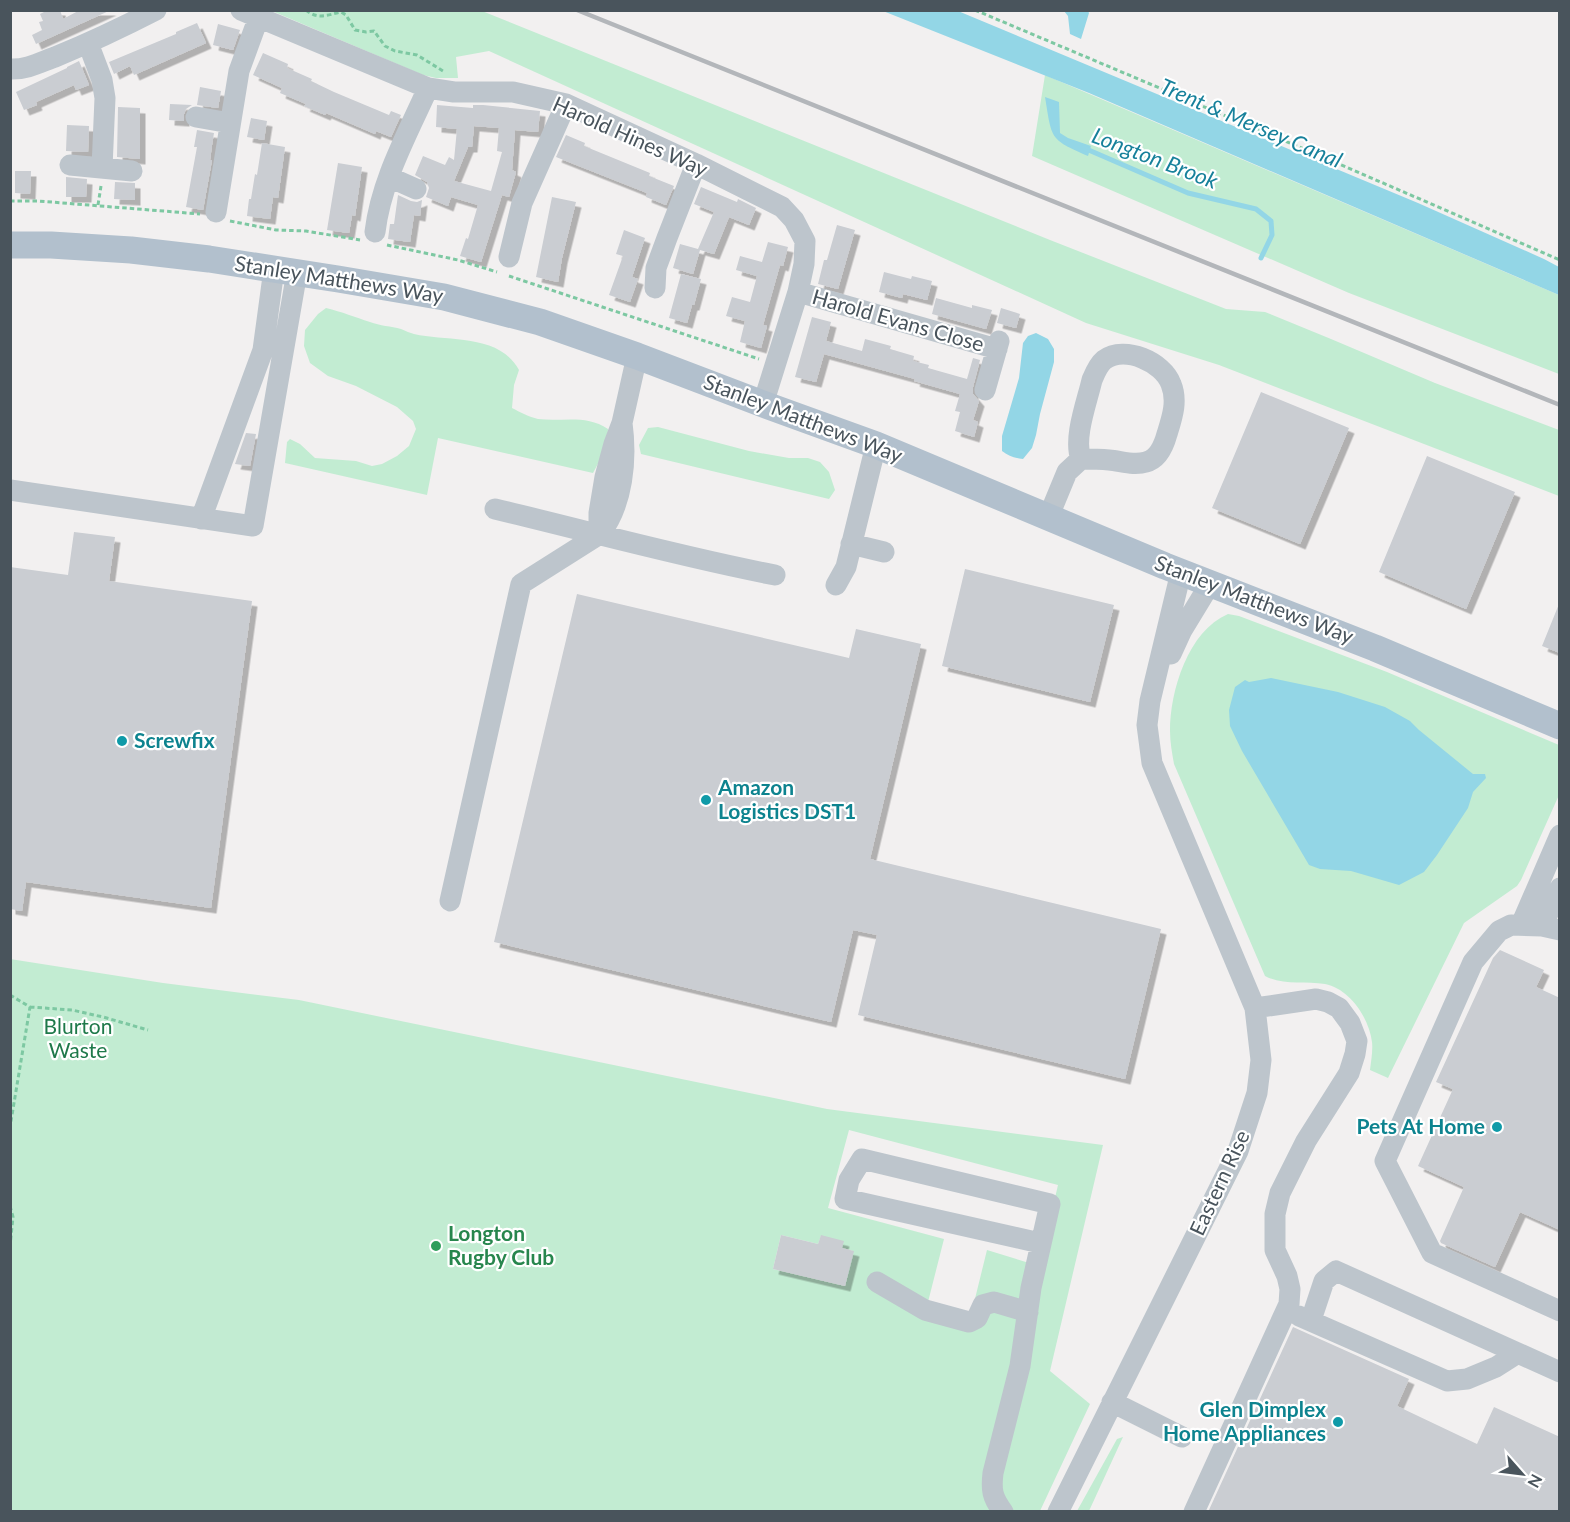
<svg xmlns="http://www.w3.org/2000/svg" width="1570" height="1522" font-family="Lato,sans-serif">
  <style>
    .green { fill: #c2ecd2; fill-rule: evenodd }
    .water { fill: #93d6e6 }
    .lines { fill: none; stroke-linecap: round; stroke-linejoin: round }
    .stream { stroke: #93d6e6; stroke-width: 5 }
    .building { fill: #cacdd2; fill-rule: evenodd; filter: url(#shadow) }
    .path { stroke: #7dc8a2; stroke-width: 3; stroke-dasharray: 4.5 3; stroke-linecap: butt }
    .minor { stroke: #bdc5cc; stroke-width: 21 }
    .major { stroke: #b2c0cd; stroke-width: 27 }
    .rail { stroke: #b3b6ba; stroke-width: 4.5 }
    .culture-dot { fill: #0f9aa8; stroke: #fff; stroke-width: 2 }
    .leisure-dot { fill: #2e9e5b; stroke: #fff; stroke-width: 2 }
    .labels { text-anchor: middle; stroke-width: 4.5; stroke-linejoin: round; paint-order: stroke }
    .street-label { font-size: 21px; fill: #49545c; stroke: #fff }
    .culture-label { font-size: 21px; font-weight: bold; fill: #0d838f; stroke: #fff; text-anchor: start }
    .park-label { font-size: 21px; fill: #1e794a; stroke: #fff }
    .leisure-label { font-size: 21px; font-weight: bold; fill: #27864d; stroke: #fff; text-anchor: start }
    .water-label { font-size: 22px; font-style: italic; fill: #17819b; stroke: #fff }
  </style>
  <defs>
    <filter id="shadow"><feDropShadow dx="5.5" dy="5.5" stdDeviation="0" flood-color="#0004"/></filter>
  </defs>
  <rect width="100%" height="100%" fill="#f2f0f0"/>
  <path class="green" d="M272,11H482L1050,240L1226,309L1265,312L1331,339L1435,383L1559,430V496L1219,365L1086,323L489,51L456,57L458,78H436L423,75Z
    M1045,75L1559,295V374L1349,293L1032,156Z
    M326,308C342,312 355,317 370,322C380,326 391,326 401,329C406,331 410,333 414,334C448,342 499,333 519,370L514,385L512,408C520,412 529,417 538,419C563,422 586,414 608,429L607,447L593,473L438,438L427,495L285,463L287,442L290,439L300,444L315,458L356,461L372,466L382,464L397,456L409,446L416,429L413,421L397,407L356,386L328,376L310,363L304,346L305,330L318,314Z
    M658,427L749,451L789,458H808L820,462L829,472L835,490L829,499L641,454L639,445L648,428Z
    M1228,614L1239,616L1387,672L1559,745V795L1521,880L1517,886L1464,923L1388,1078L1370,1070C1371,1061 1373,1051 1372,1042C1369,1018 1350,989 1325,984C1305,981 1283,986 1265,976L1174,764C1172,753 1170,742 1170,731C1170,691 1188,631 1228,614Z
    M10,959L163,983L299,1000L827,1109L1103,1145L1050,1371L1090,1404L1040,1511H11ZM849,1130L1058,1185L1039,1266L987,1250L971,1315L928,1302L944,1239L828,1208ZM781,1235L818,1244L821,1236L842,1248L853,1251L845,1286L773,1269Z
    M1123,1437L1089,1511H1077L1117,1439Z"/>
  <path class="water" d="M883,11H958L1418,203L1544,259L1559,267V295L1089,93Z
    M1064,11H1088L1089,13L1081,39L1070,34L1068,16Z
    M1045,97L1059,102L1060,133L1068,138L1091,146L1088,156C1049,139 1052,139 1045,97Z
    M1036,333L1048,339L1054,349V362L1040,414L1036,435L1032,448L1023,459C1014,458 1009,456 1002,451V436L1019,378L1023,343L1028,336Z
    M1271,678L1338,692L1385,707L1410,721L1419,730L1473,774H1485L1486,778L1473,792L1468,808L1437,855L1424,872L1399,885L1351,871L1320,869L1309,865L1242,751L1230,726L1229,710L1235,687L1245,680L1249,682Z"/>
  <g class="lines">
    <path class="stream" d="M1084,148L1188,193L1256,209L1271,221L1272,235L1261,258"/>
  </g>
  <path class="building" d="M48,10H60L63,19L80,10H111L36,44L32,35L42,30L39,22L43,21L40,14Z
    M197,23L206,43L134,75L130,66L114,74L109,62L176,34V32Z
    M218,24L240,30L233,50L213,45Z
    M263,53L288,64L287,68L312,79L311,81L334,92L389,115L391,111L401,115L391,137L376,131L375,134L326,113L325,115L304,106L306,104L280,93L282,88L253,75Z
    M79,61L89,85L76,90L74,85L36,102L37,105L24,110L16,92L67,68V67Z
    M200,87L221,91L218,108L197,105Z
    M170,104L192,105L186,109L184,114V121L169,120Z
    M437,105L473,108V105H483L540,111L538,132L515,130L512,170L516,172L509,197L502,195L481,262L460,256L466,238L468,239L478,205L451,197L448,206L426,197L429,188L427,182L415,175L423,156L445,165L449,157L454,160L457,129L436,127ZM474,126L499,128L497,151L502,152L491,191L454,181L468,147H472Z
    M118,107L140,108V159L117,157Z
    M251,118L267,121L264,140L247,137Z
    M67,125L89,126L88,152L66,151Z
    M197,130L214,133L212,145L210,160H212L203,210L186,207L197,147H194Z
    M566,135L585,143L584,146L650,173L649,176L674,186L666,205L646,197L647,193L556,157Z
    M262,143L285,147L278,198L273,197L270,219L247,216L249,199H251L255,174L257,175Z
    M338,163L362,167L355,216L352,215L349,233L327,230Z
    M15,171H31L30,194L15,193Z
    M66,177L87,179L86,197H66Z
    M115,182L135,183V200L114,199Z
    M701,187L737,202L738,199L756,208L749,225L729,217L714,254L700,250L693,274L673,268L680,244L698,249L714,212L694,204Z
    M398,195L411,201L417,202L422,200L420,216L414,215L410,242L388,239L390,224H394Z
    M552,197L576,202L562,258L558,282L536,277Z
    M837,225L855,230L838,289L818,284L824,260H827Z
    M624,230L645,238L632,277L638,279L630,302L609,295L623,256L616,254Z
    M768,242L788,247L783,266L780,265L763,325L767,326L761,348L740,342L745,321L726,316L732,297L750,302L757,276L736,270L740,256L762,262Z
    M884,272L911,279L912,276L932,281L927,300L903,294L902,298L879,292Z
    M681,274L701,279L694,305H692L687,323L669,318Z
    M936,298L972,308V305L992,310L986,329L932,314Z
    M1001,308L1020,314L1016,328L997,323Z
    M812,317L831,322L826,341L862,351L865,339L891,346L890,349L914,356L913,361L929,365L928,368L967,379L973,358L980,360L973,387V394L979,401L973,420L978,422L974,437L955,431L960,412L955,411L960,394L914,381L915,379L824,354L816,382L795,377Z
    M1261,392L1349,428L1300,544L1212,508Z
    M246,433L256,434L250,466L235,464Z
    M1427,456L1515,492L1466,609L1379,572Z
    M74,532L115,537L109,581L252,601L211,908L26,882L22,911L10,909V567L68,575Z
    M965,569L1114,605L1090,702L942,666Z
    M577,594L849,658L856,629L921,644L870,859L1161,929L1125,1079L858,1015L877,935L853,930L831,1022L494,942Z
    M1559,604H1560V653L1542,646Z
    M1500,950L1544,970L1536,987L1560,998V1230L1520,1212L1495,1267L1441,1243L1440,1241L1464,1187L1418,1166L1453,1089L1436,1082L1493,958Z
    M781,1235L818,1244L821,1235L844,1241L842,1248L854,1251L845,1286L773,1269Z
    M1293,1327L1409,1379L1397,1406L1477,1444L1494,1407L1560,1437V1512H1208Z"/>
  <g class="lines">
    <path class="path" d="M306,10C318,20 327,15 341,12L346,15L355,30L366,32L374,31L385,46L395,51L417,55L443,71
      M975,10L1337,163L1560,260
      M10,201H38L200,214
      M98,205L101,186
      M230,221L276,230L306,231L360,240
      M387,245L458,260L497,272
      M509,276L759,359
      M10,995L30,1007L10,1127
      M30,1007L72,1010L103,1017L148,1030
      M10,1206L13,1217L10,1246"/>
    <path class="minor" d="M241,10L428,88L454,92H513L566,104L696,164L782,207L794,220L805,241L804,264L798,292L763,404
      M88,43L102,80L105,98L102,168
      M10,69C26,70 41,62 55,57C89,43 123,27 156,10
      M196,117L230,123
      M70,165L132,171
      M389,177L416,189
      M216,212L239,71L258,19
      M375,232C381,181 407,135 428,88
      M509,257L522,203L566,104
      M655,288L656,268L667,238L696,164
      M798,292L997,349
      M985,390L999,341
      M10,490L253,526L297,272
      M495,509C588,531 681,557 775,575
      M1048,518L1067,472L1081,459C1090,459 1099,459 1109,460C1121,461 1134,466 1146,462C1158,459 1164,445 1167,434C1172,418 1178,401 1171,384C1163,362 1125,345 1104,360C1098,365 1095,373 1092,380C1087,402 1073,438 1081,459
      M201,519L263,350L274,269
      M599,525V513L605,477L614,444L622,423L637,356
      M851,544L884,552
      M836,585L846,567L876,445
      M1171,654L1182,630L1210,584
      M450,901L521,584L600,534C623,504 627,460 622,423
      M1521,925L1560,835
      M1542,926L1560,888
      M1560,930L1542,926L1511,925L1499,931L1473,962L1385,1161L1432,1253L1560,1311
      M877,1282L925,1310L969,1322L977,1318L983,1305L994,1302L1028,1312
      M1299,1316L1447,1381L1467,1379L1496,1367L1518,1353
      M1311,1320L1324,1281L1336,1271L1560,1372
      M1112,1402L1182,1437
      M1003,1512C992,1497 991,1490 993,1473L1020,1366L1031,1288L1050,1204L862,1159L849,1180L845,1199L1040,1243
      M1058,1512L1238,1151L1257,1093L1261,1060L1255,1008L1152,763L1147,725L1150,701L1181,572
      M1194,1512L1289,1304L1290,1289L1287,1276L1275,1250V1214L1280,1193L1306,1141L1349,1073L1355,1054L1357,1041L1350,1023L1339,1008L1328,1002L1316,999L1255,1008"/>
    <path class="major" d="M10,245H51L131,250L209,259L338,279L444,297L540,322L637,356L763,404L876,445L1165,566L1375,648L1560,726"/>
    <path class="rail" d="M577,10L1560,405"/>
  </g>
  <g class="culture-dot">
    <circle cx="122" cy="741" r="6"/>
    <circle cx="706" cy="800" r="6"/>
    <circle cx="1497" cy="1127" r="6"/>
    <circle cx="1338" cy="1422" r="6"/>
  </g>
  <circle class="leisure-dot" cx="436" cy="1246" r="6"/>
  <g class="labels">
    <g class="street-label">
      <text transform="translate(630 137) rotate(24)" y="7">Harold Hines Way</text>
      <text transform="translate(339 280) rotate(9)" y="7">Stanley Matthews Way</text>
      <text transform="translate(898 321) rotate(16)" y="7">Harold Evans Close</text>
      <text transform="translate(803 419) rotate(21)" y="7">Stanley Matthews Way</text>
      <text transform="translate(1254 600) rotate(21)" y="7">Stanley Matthews Way</text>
      <text transform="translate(1220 1183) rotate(-65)" y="7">Eastern Rise</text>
    </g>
    <g class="culture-label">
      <text x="134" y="748">Screwfix</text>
      <text x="718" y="795">Amazon<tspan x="718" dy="24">Logistics DST1</tspan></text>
      <text x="1485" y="1134" text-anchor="end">Pets At Home</text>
      <text x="1326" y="1417" text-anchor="end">Glen Dimplex<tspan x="1326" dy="24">Home Appliances</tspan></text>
    </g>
    <g class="park-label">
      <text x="78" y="1034">Blurton<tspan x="78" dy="24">Waste</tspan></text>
    </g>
    <g class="leisure-label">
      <text x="448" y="1241">Longton<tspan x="448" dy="24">Rugby Club</tspan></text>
    </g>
    <g class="water-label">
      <text transform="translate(1251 123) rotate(23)" y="8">Trent &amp; Mersey Canal</text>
      <text transform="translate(1155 158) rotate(21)" y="8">Longton Brook</text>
    </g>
  </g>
  <rect width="1570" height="1522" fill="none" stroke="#49545c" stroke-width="24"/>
  <g transform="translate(1522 1474) rotate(118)" stroke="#ffffff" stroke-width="4.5" paint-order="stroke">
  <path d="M0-4.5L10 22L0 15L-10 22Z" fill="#49545c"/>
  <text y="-9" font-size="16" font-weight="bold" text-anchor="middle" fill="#49545c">N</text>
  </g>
</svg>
